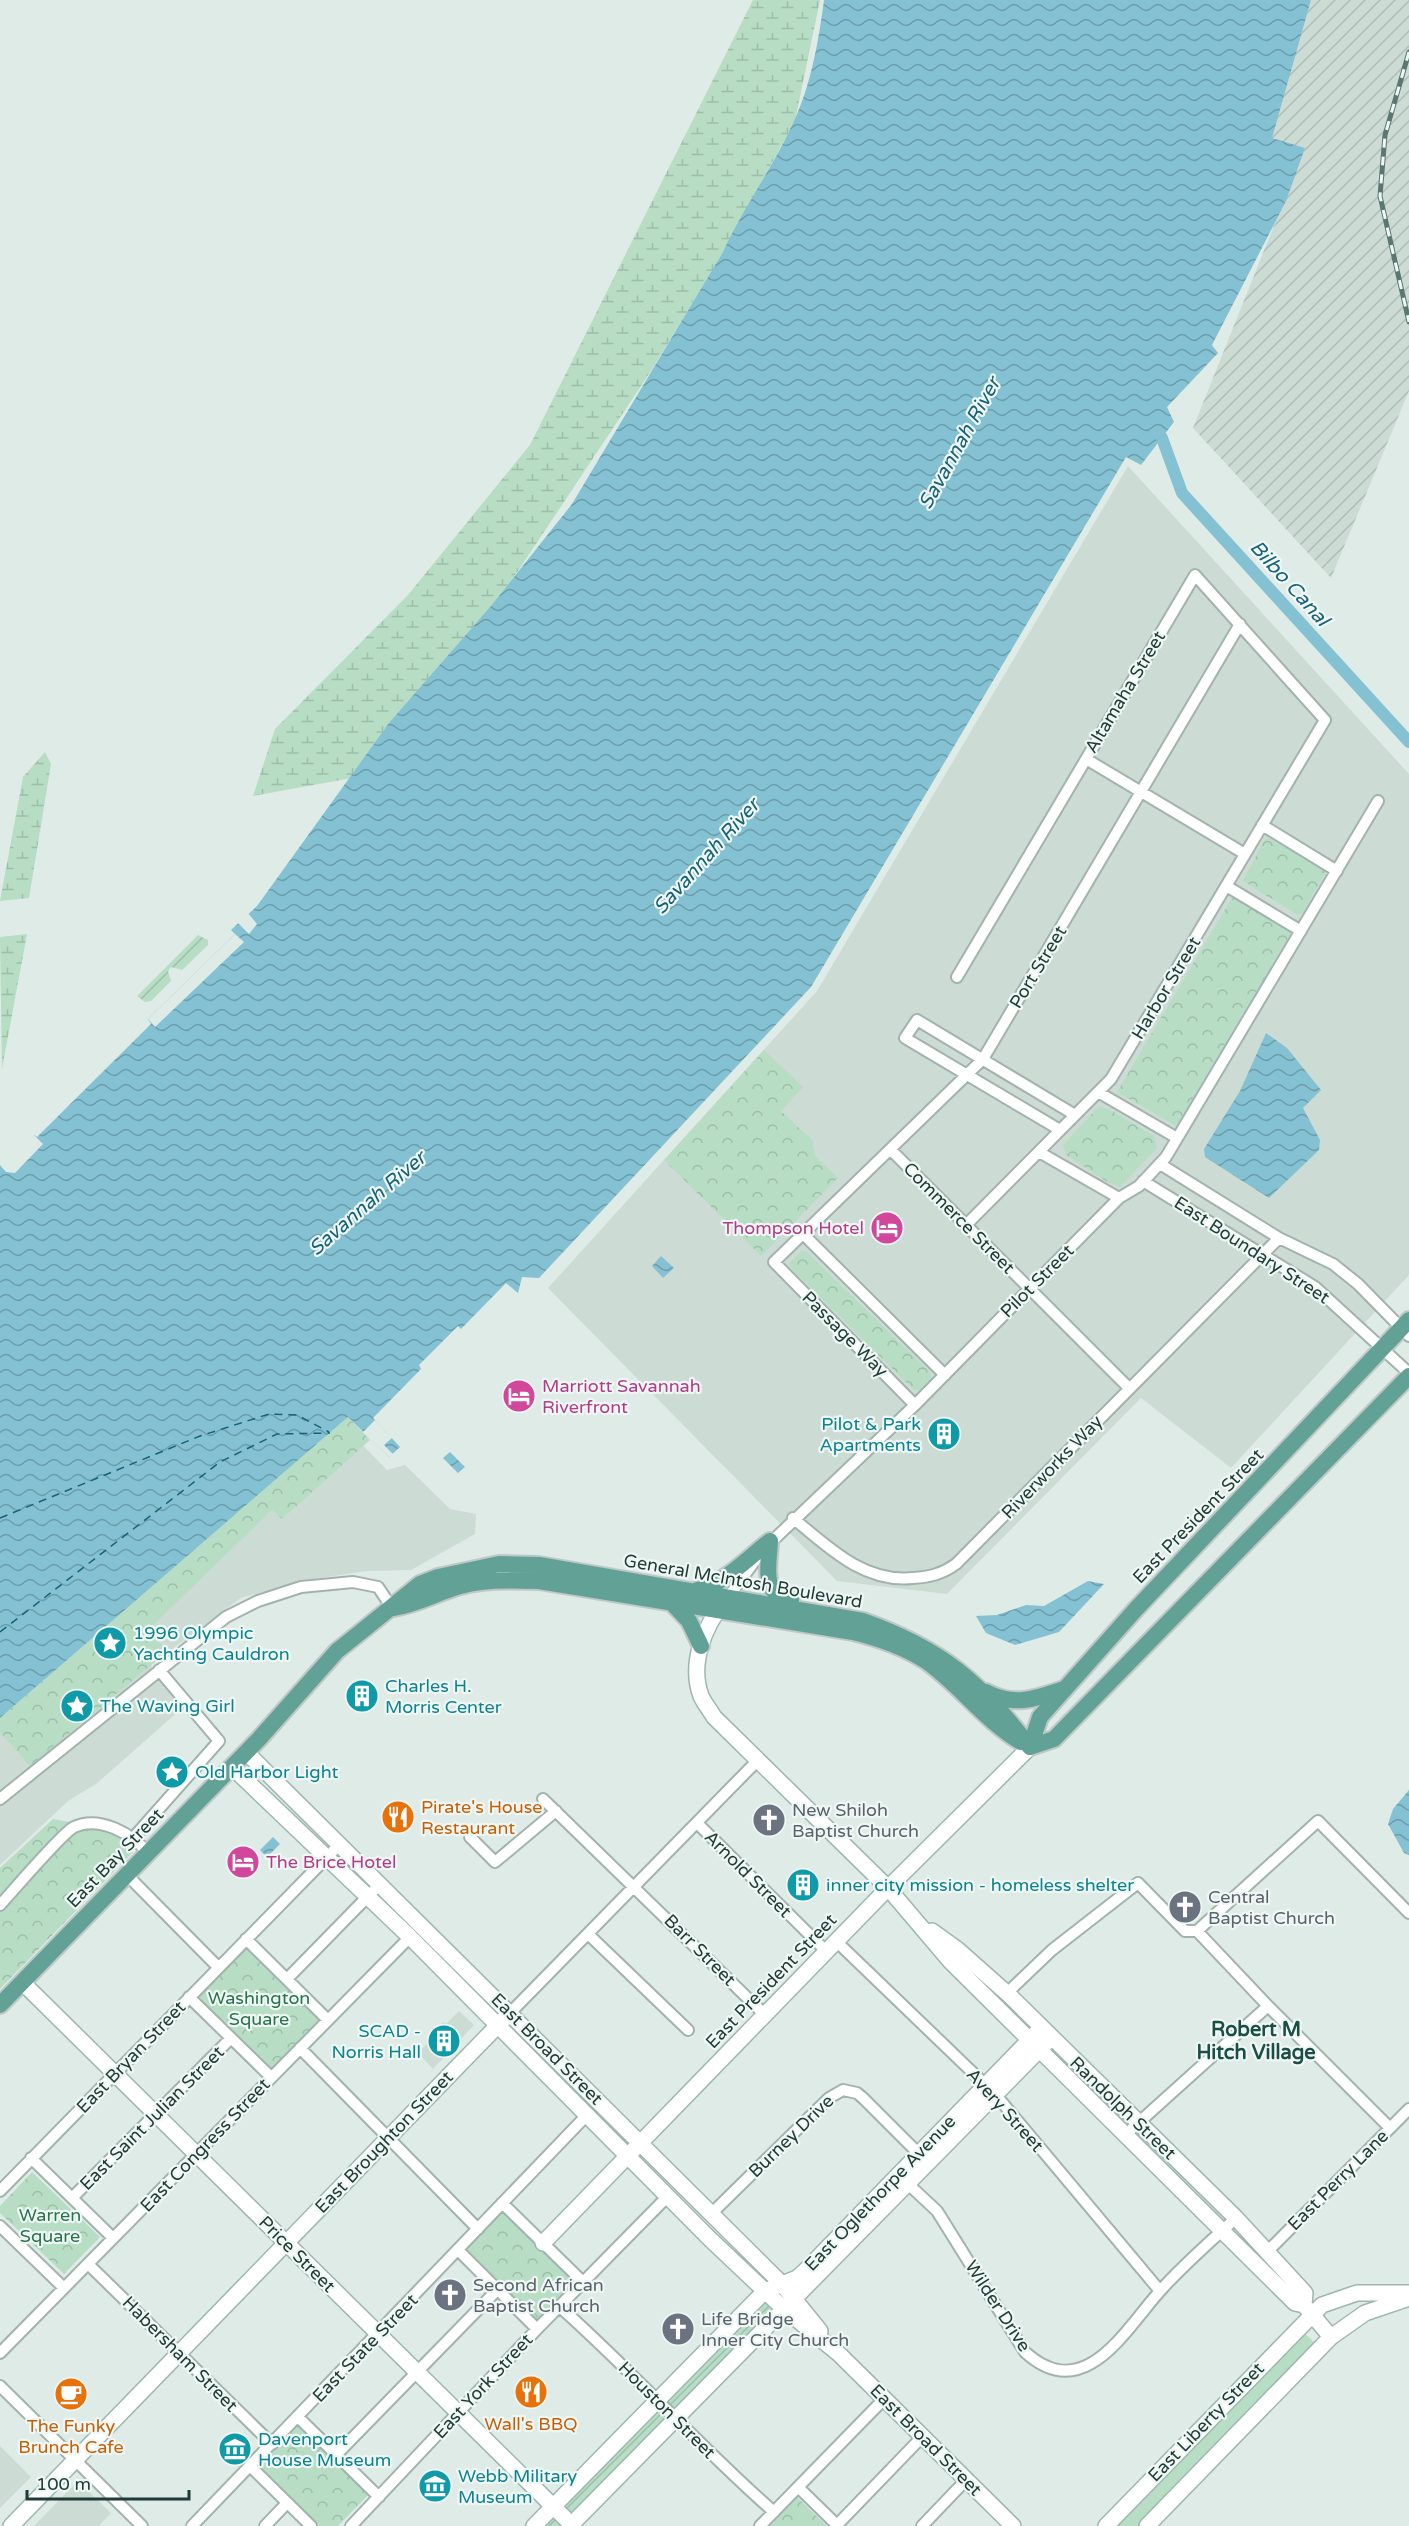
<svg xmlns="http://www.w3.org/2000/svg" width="1409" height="2526" font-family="'Varela Round',sans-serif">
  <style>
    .built { fill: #cddbd5 }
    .industrial { fill: url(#industrial-furrows) }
    .grass { fill: #b7ddc4 }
    .forest { fill: url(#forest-crowns) }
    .wetland { fill: url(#wetland-marsh) }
    .garden { fill: url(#garden-furrows) }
    .water { fill: url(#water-waves) }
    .pier { fill: #dfebe6 }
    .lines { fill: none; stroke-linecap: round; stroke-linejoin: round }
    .canal { stroke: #84c1d3; stroke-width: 12 }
    .ferry { stroke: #186279; stroke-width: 1.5; stroke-dasharray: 8 6; stroke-linecap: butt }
    .street-casing { stroke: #a2b3ae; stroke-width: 14 }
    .secondary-casing { stroke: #9db7b0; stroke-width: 18 }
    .primary-casing { stroke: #c0c8c7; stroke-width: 20 }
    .street { stroke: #fff; stroke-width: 10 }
    .secondary { stroke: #fff; stroke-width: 15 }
    .primary { stroke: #62a296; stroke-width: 16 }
    .rail-casing { stroke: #5a7771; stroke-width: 5 }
    .rail { stroke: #eff7f4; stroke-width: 3; stroke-dasharray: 9; stroke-linecap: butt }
    .labels { text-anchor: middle; stroke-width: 4.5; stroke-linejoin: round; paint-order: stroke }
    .street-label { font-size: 18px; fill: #1f3b36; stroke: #eff7f4 }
    .hotel-label { font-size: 18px; fill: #b23c85; stroke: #eff7f4; text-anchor: start }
    .culture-label { font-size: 18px; fill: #0d838f; stroke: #eff7f4; text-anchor: start }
    .food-label { font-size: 18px; fill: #c56008; stroke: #eff7f4 }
    .worship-label { font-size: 18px; fill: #5b616d; stroke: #eff7f4; text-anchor: start }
    .park-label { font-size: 18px; fill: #28734b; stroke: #eff7f4 }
    .water-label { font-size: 20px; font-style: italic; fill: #186279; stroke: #eff7f4 }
    .neighbourhood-label { font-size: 20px; font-weight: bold; fill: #1b4e45; stroke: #eff7f4 }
  </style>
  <defs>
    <pattern id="industrial-furrows" width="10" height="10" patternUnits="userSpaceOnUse" patternTransform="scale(1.5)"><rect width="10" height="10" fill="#cddbd5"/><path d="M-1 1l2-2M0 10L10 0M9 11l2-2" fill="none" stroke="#b0bdb7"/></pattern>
    <pattern id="forest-crowns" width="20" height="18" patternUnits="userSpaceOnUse" patternTransform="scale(1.5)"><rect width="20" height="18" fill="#b7ddc4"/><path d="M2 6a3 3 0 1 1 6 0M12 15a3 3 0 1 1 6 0" fill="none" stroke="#9dbfa9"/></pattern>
    <pattern id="wetland-marsh" width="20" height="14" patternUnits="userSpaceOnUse" patternTransform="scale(1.5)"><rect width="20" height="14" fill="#b7ddc4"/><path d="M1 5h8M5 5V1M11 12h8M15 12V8" fill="none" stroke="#9dbfa9"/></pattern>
    <pattern id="garden-furrows" width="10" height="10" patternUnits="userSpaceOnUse" patternTransform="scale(1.5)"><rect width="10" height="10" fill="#b7ddc4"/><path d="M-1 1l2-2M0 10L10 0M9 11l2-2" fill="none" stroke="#9dbfa9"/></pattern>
    <pattern id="water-waves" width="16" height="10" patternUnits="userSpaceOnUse" patternTransform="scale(1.5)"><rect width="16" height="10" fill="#84c1d3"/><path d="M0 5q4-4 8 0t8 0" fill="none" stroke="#6b9eac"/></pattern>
  </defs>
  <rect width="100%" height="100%" fill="#dfebe6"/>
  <path class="built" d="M1128,466L1409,774V1275L1231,1468L1141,1398L947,1594L837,1581L548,1288L817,991Z
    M348,1430L387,1470L405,1465L450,1509L476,1514L475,1534L411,1570L367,1571L306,1580L241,1598L151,1665L188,1703L96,1784L68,1801L0,1865V1726Z
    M459,2011L474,2025L433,2069L418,2053L441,2029L439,2027L443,2022L446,2024Z
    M0,2446L31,2477L0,2508Z
    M78,2481L111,2513L99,2526H34Z"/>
  <path class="industrial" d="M1311,0H1409V391L1331,578L1193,428L1305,148L1271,139Z"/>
  <path class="grass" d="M1302,2331L1316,2344L1138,2526H1114Z"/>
  <path class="forest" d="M1268,838L1322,867L1326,871L1303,913L1298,915L1243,881L1263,842Z
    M1233,896L1285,926L1291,933L1176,1126L1117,1092Z
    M764,1050L803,1087L781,1111L812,1140L815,1156L838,1178L761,1256L664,1160Z
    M1099,1106L1109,1109L1154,1136L1157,1148L1120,1187L1107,1182L1066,1155L1063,1145Z
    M801,1251H806L931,1373V1378L919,1390H914L790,1267V1262Z
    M348,1417L370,1440L282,1519L272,1510L147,1631L168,1651L30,1766L0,1732V1718Z
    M53,1819C82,1825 116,1826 134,1851L0,1989V1868Z
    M248,1947L322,2020L272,2071L197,1998Z
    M32,2172L100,2237L64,2274L0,2213V2206Z
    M502,2212L576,2284L538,2323L465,2251Z
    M297,2424L369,2494L338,2526H319L257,2466Z
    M797,2497L827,2526H770Z"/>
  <path class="wetland" d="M753,0H820L795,121L718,261L651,371L518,571L363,776L253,796L275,729L408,595L530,445Z
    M45,752L51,764L29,898L0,901L23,777Z
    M27,934L2,1069L0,937Z"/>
  <path class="garden" d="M198,935L208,940V945L182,970L171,967L168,971L171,981L151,1001L145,1002L137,996Z
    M757,2293L785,2317L579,2526H531Z"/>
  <path class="water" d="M824,0H1311L1272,138L1305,148L1286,201L1212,345L1218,353L1167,407L1174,422L1141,465L1126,457L811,987L539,1278L522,1277L518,1293L506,1283L461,1329L458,1326L419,1365L421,1369L373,1418L400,1447L389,1457L348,1417L0,1718V1158L34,1135L37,1137L151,1024L148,1019L235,934L231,930L257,906L389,723L491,606L572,504L723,252C744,206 774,166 794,121C811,85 819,39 824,0Z
    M1266,1033L1287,1048L1321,1090L1303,1108L1320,1140L1319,1150L1269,1198L1205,1157L1204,1149L1240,1091Z
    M661,1256L674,1268L663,1278L652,1266Z
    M450,1452L465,1467L458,1473L443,1458Z
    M1088,1581L1104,1584L1059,1632L1015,1645L986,1633L976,1616L997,1615L1026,1605L1044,1606Z
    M1409,1790V1855L1404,1853L1388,1824L1393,1809Z
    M273,1837L280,1844L267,1857L260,1850Z"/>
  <path class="pier" d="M247,912L257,924L249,934L236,921Z
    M235,934L244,942L155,1027L148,1019Z
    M32,1133L43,1144L15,1173L6,1172L0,1165V1155Z
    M375,1420L392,1438L384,1445L393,1454L389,1457L363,1432Z"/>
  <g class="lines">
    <path class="canal" d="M1162,438L1182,493L1409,742"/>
    <path class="ferry" d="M0,1518L200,1436L269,1414L297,1415L329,1432
      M0,1632L220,1462L277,1434L330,1433"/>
    <g class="street-casing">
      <path id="street" d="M1086,759L1245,854
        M1262,825L1337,871
        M1228,887L1301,931
        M957,977L1195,575L1325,720L1111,1079L966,1225
        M1098,1092L1177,1138
        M1060,1130L905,1038L917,1020L1075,1115
        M891,1150L1129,1388
        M1039,1152L1119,1198
        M1160,1164L1279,1238L1333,1264L1358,1284L1409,1336
        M1143,1181L1315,1287L1409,1373
        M803,1234L945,1375
        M915,1405L774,1262L983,1059L1240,624
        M793,1518C829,1548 864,1583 913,1578C930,1577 942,1574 956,1564L1279,1238
        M767,1546L915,1405L1119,1198L1139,1186L1166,1157L1378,801
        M729,1596L757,1558
        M0,1799L226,1617L258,1601L301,1587L353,1582L378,1587L392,1608
        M543,1799L765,2015
        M697,1823L826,1951
        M134,1837L219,1741L159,1670
        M470,1837L495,1862L556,1811
        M125,1876L133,1881L218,1967
        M0,1905C14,1890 61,1834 74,1827C100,1815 132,1834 148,1853
        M1197,1931L1318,1821L1409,1913
        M588,1934L688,2030
        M246,1939L328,2020
        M836,1941L995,2094L1160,2291
        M287,1979L379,1885
        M1007,1993L1052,1950L1138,1883L1185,1931H1197L1268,2006
        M189,1997L271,2077
        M510,2013L759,1759
        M300,2048L478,2229
        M1126,2134L1268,2006L1389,2127
        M31,2158L113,2238
        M907,2183L937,2211L1025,2352C1084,2406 1125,2330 1160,2291C1183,2265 1211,2241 1236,2218
        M0,2191L338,1846
        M72,2198L231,2038
        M502,2203L584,2283
        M711,2214L829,2098L843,2090L857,2093L863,2098L922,2157
        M0,2226L64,2288
        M458,2250L537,2329
        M1267,2252L1409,2109
        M88,2264L272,2444
        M560,2307C634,2373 700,2447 774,2512
        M0,2353L410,1937
        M0,2386L142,2526
        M298,2417L379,2497
        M336,2455L498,2289
        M250,2466L311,2526
        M798,2487L838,2526
        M837,2525L922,2437
        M192,2526L586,2116
        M265,2526L287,2503
        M351,2526L537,2329L667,2197
        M760,2526L884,2399
        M922,2526L966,2480"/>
    </g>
    <g class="secondary-casing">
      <path id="secondary" d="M724,1602C704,1627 689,1664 701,1696C704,1703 710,1710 714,1717L888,1888L950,1961L1295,2303L1304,2305L1331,2337
        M246,1752L782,2284L820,2331
        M232,1767L410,1937L710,2239L783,2308L839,2354L1013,2526
        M932,1931L957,1949L1009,1995L1236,2218L1305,2293L1304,2305
        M22,1982L573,2526
        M543,2243L888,1888L1030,1747
        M11,2526L504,2019
        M534,2526L765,2291L797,2278L805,2271L1041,2028
        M570,2526L1051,2038
        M1106,2526L1322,2305L1357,2293H1409
        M1147,2526L1331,2337L1365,2313L1409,2298"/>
    </g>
    <g class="primary-casing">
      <path id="primary" d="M770,1541C769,1566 760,1594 791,1600
        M697,1590C723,1585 749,1557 770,1541
        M672,1603L689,1621L701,1646
        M393,1608C414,1605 431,1596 451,1589C480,1579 509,1580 539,1581L853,1632C878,1638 904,1647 926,1661C960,1685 985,1721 1021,1742
        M986,1692C1014,1707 1035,1699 1064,1689
        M1030,1747L1040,1717L1136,1609L1409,1320
        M1030,1747L1054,1739L1409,1376
        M0,2005L259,1739L337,1651L362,1631L420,1584L438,1577L499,1564L539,1565L863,1621C942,1649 980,1682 1030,1747"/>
    </g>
    <use href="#street" class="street"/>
    <use href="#secondary" class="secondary"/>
    <use href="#primary" class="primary"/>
    <g class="rail-casing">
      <path id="rail" d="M1409,52L1385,135L1380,196L1409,322"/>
    </g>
    <use href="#rail" class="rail"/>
  </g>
  <defs>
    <g id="hotel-disc" transform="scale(1.725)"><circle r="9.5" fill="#d1479c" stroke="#eff7f4"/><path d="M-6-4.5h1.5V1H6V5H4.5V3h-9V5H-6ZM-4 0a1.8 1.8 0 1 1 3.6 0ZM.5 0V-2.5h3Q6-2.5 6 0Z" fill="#fff"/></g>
    <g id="building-disc" transform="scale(1.725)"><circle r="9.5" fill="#0f9aa8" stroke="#eff7f4"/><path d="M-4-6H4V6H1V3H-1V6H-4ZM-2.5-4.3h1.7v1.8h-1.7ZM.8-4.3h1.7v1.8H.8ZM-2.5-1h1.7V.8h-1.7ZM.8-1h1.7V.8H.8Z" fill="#fff"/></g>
    <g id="sight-disc" transform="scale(1.725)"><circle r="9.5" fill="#0f9aa8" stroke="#eff7f4"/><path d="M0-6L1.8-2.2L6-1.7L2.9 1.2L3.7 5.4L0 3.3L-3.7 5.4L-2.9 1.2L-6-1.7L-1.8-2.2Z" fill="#fff"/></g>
    <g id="restaurant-disc" transform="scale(1.725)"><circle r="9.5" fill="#e8710a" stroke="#eff7f4"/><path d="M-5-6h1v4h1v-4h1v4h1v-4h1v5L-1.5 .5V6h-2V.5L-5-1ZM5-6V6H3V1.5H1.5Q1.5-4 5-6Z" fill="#fff"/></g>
    <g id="church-disc" transform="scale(1.725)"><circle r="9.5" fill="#6b7280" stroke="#eff7f4"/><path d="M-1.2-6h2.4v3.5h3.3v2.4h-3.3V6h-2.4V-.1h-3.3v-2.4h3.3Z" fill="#fff"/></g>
    <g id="cafe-disc" transform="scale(1.725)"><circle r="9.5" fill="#e8710a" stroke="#eff7f4"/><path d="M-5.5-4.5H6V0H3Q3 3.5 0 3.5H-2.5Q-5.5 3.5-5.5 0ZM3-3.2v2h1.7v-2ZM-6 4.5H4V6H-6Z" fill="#fff"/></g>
    <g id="museum-disc" transform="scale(1.725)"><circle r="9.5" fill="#0f9aa8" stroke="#eff7f4"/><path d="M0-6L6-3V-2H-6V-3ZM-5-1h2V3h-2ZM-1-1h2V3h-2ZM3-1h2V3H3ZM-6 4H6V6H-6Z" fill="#fff"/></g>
  </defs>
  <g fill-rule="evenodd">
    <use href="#hotel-disc" x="887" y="1228"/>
    <use href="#hotel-disc" x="519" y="1396"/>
    <use href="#building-disc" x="944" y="1434"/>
    <use href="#sight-disc" x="110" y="1643"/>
    <use href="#building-disc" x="362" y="1696"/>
    <use href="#sight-disc" x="77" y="1706"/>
    <use href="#sight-disc" x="172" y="1772"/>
    <use href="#restaurant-disc" x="398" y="1817"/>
    <use href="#church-disc" x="769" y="1820"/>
    <use href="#hotel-disc" x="243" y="1862"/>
    <use href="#building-disc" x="803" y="1885"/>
    <use href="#church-disc" x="1185" y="1907"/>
    <use href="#building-disc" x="444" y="2041"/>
    <use href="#church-disc" x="450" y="2295"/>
    <use href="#church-disc" x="678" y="2329"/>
    <use href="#restaurant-disc" x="531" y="2392"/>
    <use href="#cafe-disc" x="71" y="2394"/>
    <use href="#museum-disc" x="235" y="2449"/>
    <use href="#museum-disc" x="435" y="2486"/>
  </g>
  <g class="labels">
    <g class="street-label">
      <text transform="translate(1125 692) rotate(-59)" y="6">Altamaha Street</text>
      <text transform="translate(1038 967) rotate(-59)" y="6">Port Street</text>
      <text transform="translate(1166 988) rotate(-59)" y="6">Harbor Street</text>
      <text transform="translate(959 1218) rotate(45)" y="6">Commerce Street</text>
      <text transform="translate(1252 1250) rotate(33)" y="6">East Boundary Street</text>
      <text transform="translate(1037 1281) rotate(-45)" y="6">Pilot Street</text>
      <text transform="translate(845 1334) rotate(45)" y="6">Passage Way</text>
      <text transform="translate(1052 1467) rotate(-46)" y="6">Riverworks Way</text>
      <text transform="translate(1198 1516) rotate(-46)" y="6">East President Street</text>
      <text transform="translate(743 1581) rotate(10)" y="6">General McIntosh Boulevard</text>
      <text transform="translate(115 1858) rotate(-46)" y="6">East Bay Street</text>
      <text transform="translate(748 1874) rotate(45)" y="6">Arnold Street</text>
      <text transform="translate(700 1950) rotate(45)" y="6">Barr Street</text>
      <text transform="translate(771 1981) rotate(-46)" y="6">East President Street</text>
      <text transform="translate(547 2049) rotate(45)" y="6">East Broad Street</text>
      <text transform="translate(131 2057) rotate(-46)" y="6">East Bryan Street</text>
      <text transform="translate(1123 2108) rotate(44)" y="6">Randolph Street</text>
      <text transform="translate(1005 2110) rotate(48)" y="6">Avery Street</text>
      <text transform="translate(152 2118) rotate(-45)" y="6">East Saint Julian Street</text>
      <text transform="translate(791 2136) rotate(-44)" y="6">Burney Drive</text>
      <text transform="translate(384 2142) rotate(-46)" y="6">East Broughton Street</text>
      <text transform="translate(205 2145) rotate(-46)" y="6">East Congress Street</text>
      <text transform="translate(1338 2180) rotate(-45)" y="6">East Perry Lane</text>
      <text transform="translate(880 2193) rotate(-46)" y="6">East Oglethorpe Avenue</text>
      <text transform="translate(297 2254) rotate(45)" y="6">Price Street</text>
      <text transform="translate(998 2306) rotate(57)" y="6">Wilder Drive</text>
      <text transform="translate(365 2348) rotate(-46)" y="6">East State Street</text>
      <text transform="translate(180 2354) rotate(45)" y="6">Habersham Street</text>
      <text transform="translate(483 2386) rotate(-47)" y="6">East York Street</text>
      <text transform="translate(667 2410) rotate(45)" y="6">Houston Street</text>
      <text transform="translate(1206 2422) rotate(-46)" y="6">East Liberty Street</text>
      <text transform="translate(926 2440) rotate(45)" y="6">East Broad Street</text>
    </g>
    <g class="hotel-label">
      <text x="864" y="1234" text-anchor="end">Thompson Hotel</text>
      <text x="542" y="1392">Marriott Savannah<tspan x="542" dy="21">Riverfront</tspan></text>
      <text x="266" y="1868">The Brice Hotel</text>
    </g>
    <g class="culture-label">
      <text x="921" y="1430" text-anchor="end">Pilot &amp; Park<tspan x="921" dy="21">Apartments</tspan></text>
      <text x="133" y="1639">1996 Olympic<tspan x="133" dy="21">Yachting Cauldron</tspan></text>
      <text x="385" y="1692">Charles H.<tspan x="385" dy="21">Morris Center</tspan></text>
      <text x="100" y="1712">The Waving Girl</text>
      <text x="195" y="1778">Old Harbor Light</text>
      <text x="826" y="1891">inner city mission - homeless shelter</text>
      <text x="421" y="2037" text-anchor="end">SCAD -<tspan x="421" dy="21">Norris Hall</tspan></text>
      <text x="258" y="2445">Davenport<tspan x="258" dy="21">House Museum</tspan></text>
      <text x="458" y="2482">Webb Military<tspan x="458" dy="21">Museum</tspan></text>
    </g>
    <g class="food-label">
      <text x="421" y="1813" text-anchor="start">Pirate's House<tspan x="421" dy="21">Restaurant</tspan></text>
      <text x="531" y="2430">Wall's BBQ</text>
      <text x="71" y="2432">The Funky<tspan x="71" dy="21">Brunch Cafe</tspan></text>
    </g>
    <g class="worship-label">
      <text x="792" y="1816">New Shiloh<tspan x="792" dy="21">Baptist Church</tspan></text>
      <text x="1208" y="1903">Central<tspan x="1208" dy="21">Baptist Church</tspan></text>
      <text x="473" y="2291">Second African<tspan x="473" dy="21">Baptist Church</tspan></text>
      <text x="701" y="2325">Life Bridge<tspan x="701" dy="21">Inner City Church</tspan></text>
    </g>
    <g class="park-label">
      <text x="259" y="2004">Washington<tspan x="259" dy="21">Square</tspan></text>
      <text x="50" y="2221">Warren<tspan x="50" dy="21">Square</tspan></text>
    </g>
    <g class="water-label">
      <text transform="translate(959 443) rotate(-61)" y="7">Savannah River</text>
      <text transform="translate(1290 583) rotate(48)" y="7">Bilbo Canal</text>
      <text transform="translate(706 856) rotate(-48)" y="7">Savannah River</text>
      <text transform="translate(367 1203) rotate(-41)" y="7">Savannah River</text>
    </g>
    <g class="neighbourhood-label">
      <text x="1256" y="2036">Robert M<tspan x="1256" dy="23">Hitch Village</tspan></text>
    </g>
  </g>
  <path d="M27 2490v9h162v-9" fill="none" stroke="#1f3b36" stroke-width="3"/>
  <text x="36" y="2490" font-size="18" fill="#1f3b36" stroke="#eff7f4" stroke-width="4.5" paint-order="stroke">100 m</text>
</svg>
